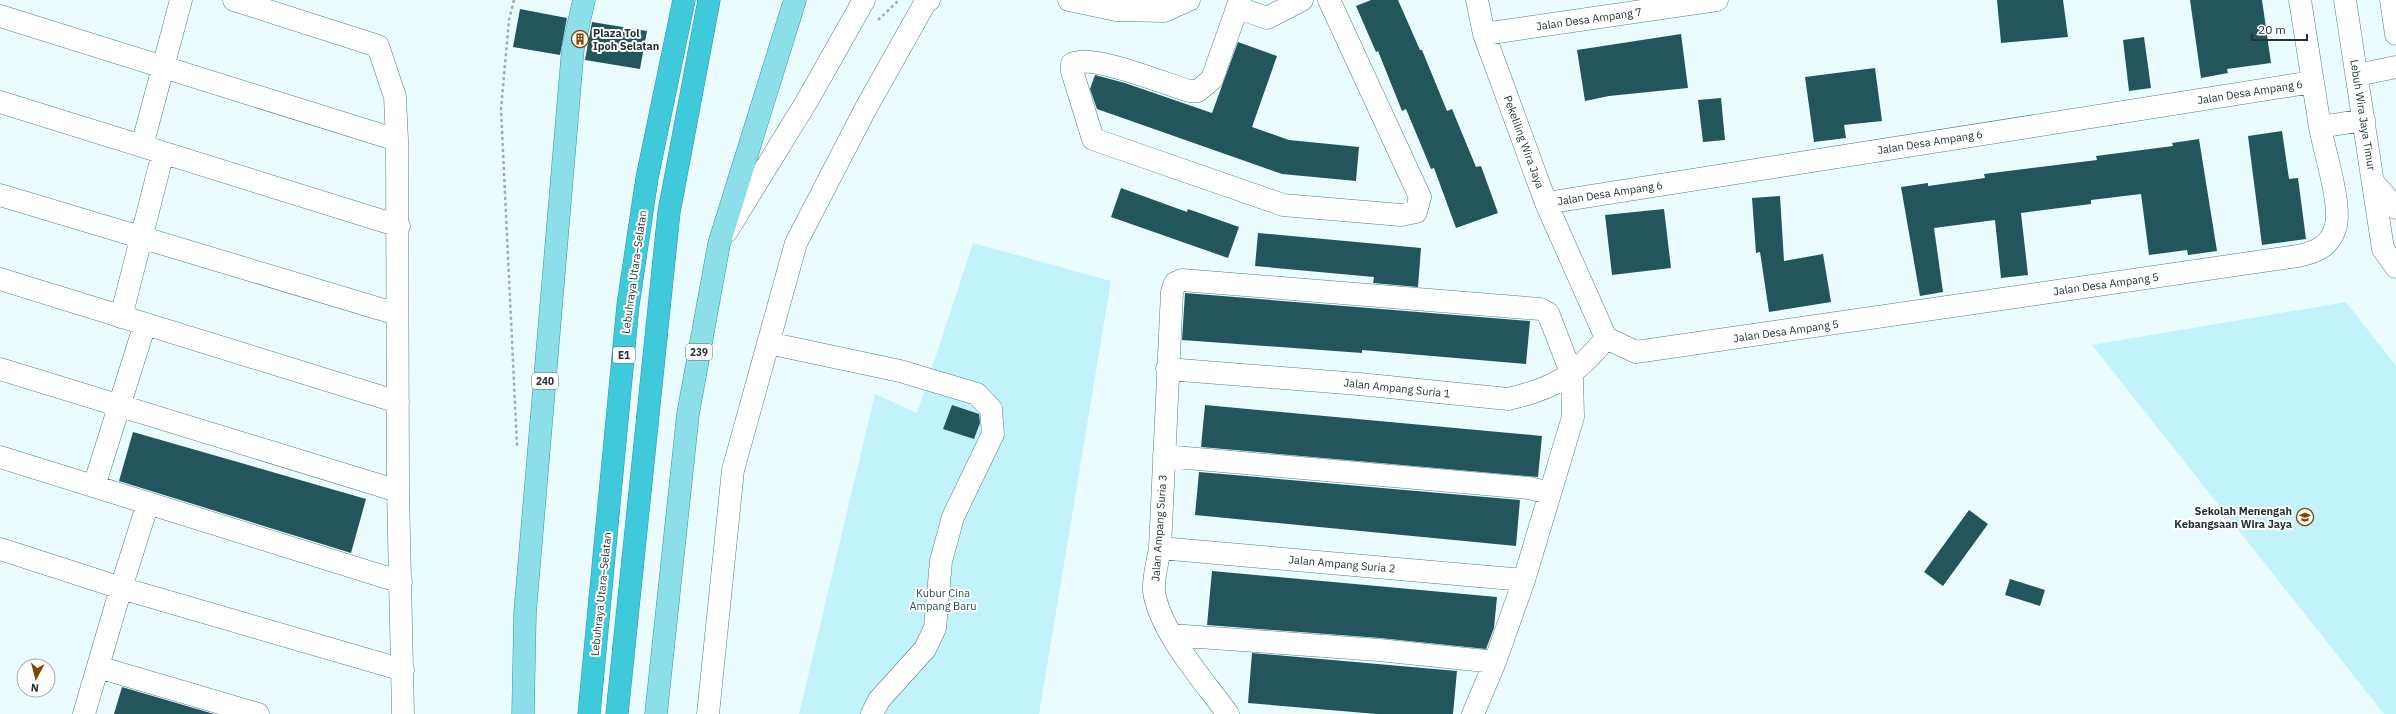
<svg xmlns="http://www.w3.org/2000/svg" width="2396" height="714" font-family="'IBM Plex Sans',sans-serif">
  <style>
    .green { fill: #c2f3fb }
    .building { fill: #22555c }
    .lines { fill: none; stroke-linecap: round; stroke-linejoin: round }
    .minor-casing { stroke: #547c82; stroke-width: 23 }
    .major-casing { stroke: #3594a1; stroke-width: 23 }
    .highway-casing { stroke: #3594a1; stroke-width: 23 }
    .path { stroke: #9bacaf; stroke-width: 2.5; stroke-dasharray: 3 3; stroke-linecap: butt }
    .minor { stroke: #fff; stroke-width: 22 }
    .major { stroke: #8cdfe9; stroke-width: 22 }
    .highway { stroke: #3fc9db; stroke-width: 22 }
    .labels { text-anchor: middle; stroke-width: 4; stroke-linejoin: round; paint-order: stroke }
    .shield { fill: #fff; stroke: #647072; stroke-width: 1 }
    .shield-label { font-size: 10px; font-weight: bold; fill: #223336 }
    .street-label { font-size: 11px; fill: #223336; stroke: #fff }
    .poi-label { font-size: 11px; font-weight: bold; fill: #223336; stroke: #fff; text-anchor: start }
    .park-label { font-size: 11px; fill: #285359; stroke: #fff }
  </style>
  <rect width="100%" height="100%" fill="#ebfcff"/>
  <path class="green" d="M973,243L1111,281L1039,714H799L875,394L917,413Z
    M2346,302L2396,366V714H2384L2092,345Z"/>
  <path class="building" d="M1371,0H1398L1420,50H1422L1447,111L1452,109L1476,167L1481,166L1498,213L1456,228L1434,168L1431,169L1406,109L1402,111L1378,51L1376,52L1356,6Z
    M1997,0H2063L2068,37L2001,43Z
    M2190,0H2262L2271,63L2227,69L2228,73L2201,78Z
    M520,9L567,18L560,55L513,47Z
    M592,22L647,31L640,69L585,60Z
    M1681,34L1688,88L1609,96L1585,101L1577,50Z
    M2144,37L2151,88L2129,91L2123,40Z
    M1238,42L1277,56L1252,127L1289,140L1359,147L1356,181L1282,174L1097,109L1090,89L1095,75L1125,83L1212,113Z
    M1875,68L1882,121L1844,125L1846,138L1814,142L1805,77Z
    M1721,98L1725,140L1703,142L1698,100Z
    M2282,131L2289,179L2298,178L2306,239L2262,245L2248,136Z
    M2199,139L2217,251L2188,255L2187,250L2149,255L2141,194L2091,200V204L2021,213L2028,275L2001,278L1995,220L1934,228L1943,292L1920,296L1901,187L1928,183V186L1985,178L1984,174L2097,160L2096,156L2173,146L2172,143Z
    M1121,188L1187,212L1188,209L1239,227L1228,258L1111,217Z
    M1780,196L1784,261L1823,254L1831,302L1769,312L1760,252L1756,253L1752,198Z
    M1664,209L1671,268L1612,275L1605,215Z
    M1258,233L1421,248L1418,287L1373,283L1374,277L1255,266Z
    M1185,293L1530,321L1526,364L1362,350V353L1182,340Z
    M952,405L979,414L980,423L974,439L943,429Z
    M1205,405L1542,436L1538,477L1201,447Z
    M133,432L366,499L351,553L119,481Z
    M1199,472L1520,500L1516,546L1195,515Z
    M1969,510L1988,524L1943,586L1924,572Z
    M1212,571L1497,597L1494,628L1486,649L1380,638L1207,625Z
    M2010,579L2045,590L2040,606L2005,595Z
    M1252,653L1457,671L1453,714H1377L1248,703Z
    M122,687L214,714H114Z"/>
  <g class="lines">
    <g class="minor-casing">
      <path id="minor" d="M234,0L378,46L395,97L397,140L398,491L403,714
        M1069,0L1116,10L1164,11L1189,0
        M1240,0L1212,79L1198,91H1189C1165,84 1092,53 1072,64V71L1093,139L1283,205L1401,215L1416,212L1420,197L1329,0
        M1477,0L1484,34L1546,203L1606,338L1636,352L2298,256C2316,252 2329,247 2335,229C2343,207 2324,151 2320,127C2313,85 2307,42 2300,0
        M2345,0L2383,249L2396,267
        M2391,0L2396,34
        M1238,8L1267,18L1302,0
        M0,16L397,140
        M1484,34L1717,0
        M2357,75L2396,67
        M0,102L399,226
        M2320,127L2364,120
        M142,146L181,0
        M2373,182L2396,208
        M0,195L397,314
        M1546,203L2313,82
        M727,231L807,101L864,0
        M0,279L398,402
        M121,317L163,153
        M768,343L900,371L977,394L991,409L993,434L953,517L941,561L935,628L925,649L879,700L872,714
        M0,369L398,491
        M1167,369L1359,384L1508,399C1553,389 1577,375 1606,338
        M1164,456L1529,488L1550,493
        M0,457L401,582
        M94,486L145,324
        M1160,548L1524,580
        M0,549L121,588L403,670
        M1171,635L1379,650L1495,662
        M98,667L258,714
        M84,714L121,588L148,503
        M708,714L733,470L796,243L866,108L925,3L929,0
        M1228,714C1204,681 1159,631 1154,591C1153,577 1158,561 1160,548L1172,292L1175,283L1182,280L1540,309L1548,313L1572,375L1573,417L1524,580L1495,662L1473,714"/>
    </g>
    <g class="major-casing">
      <path id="major" d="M523,714L525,613L573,48L584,0
        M656,714L688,414L719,244L795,0"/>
    </g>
    <g class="highway-casing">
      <path id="highway" d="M589,714L628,305L647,178L684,0
        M617,714L669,212L709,0"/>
    </g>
    <path class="path" d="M514,0L509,20L501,109L517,446
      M878,20L899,0"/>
    <use href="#minor" class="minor"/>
    <use href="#major" class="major"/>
    <use href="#highway" class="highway"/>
  </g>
  <defs>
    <g id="building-ring" transform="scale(0.9)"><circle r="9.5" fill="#fff" stroke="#834505" stroke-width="1.5"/><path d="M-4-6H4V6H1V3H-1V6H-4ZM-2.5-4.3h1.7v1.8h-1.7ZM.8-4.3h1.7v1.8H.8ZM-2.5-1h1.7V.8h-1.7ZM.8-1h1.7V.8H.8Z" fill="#834505"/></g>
    <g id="school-ring" transform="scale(0.9)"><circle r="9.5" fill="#fff" stroke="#834505" stroke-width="1.5"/><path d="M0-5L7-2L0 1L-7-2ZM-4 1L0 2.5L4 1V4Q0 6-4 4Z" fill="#834505"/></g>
  </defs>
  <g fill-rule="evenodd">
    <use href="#building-ring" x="580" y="39"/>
    <use href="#school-ring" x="2305" y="517"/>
  </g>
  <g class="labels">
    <g class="shield">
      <rect x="686" y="344" width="26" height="16" rx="3"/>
      <rect x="613" y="347" width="22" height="16" rx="3"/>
      <rect x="532" y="373" width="26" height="16" rx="3"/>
    </g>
    <g class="shield-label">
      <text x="699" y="356">239</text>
      <text x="624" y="359">E1</text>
      <text x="545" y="385">240</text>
    </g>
    <g class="street-label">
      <text transform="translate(1589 19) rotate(-8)" y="4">Jalan Desa Ampang 7</text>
      <text transform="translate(2250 92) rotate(-9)" y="4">Jalan Desa Ampang 6</text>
      <text transform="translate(2363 115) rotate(81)" y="4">Lebuh Wira Jaya Timur</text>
      <text transform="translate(1524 142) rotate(70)" y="4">Pekeliling Wira Jaya</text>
      <text transform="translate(1930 142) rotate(-9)" y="4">Jalan Desa Ampang 6</text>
      <text transform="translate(1610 193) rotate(-9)" y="4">Jalan Desa Ampang 6</text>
      <text transform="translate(634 272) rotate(-82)" y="4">Lebuhraya Utara–Selatan</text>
      <text transform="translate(2106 284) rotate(-8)" y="4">Jalan Desa Ampang 5</text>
      <text transform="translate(1786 331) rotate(-8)" y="4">Jalan Desa Ampang 5</text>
      <text transform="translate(1397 388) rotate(6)" y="4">Jalan Ampang Suria 1</text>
      <text transform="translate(1159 528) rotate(-86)" y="4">Jalan Ampang Suria 3</text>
      <text transform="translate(1342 564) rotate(5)" y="4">Jalan Ampang Suria 2</text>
      <text transform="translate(601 594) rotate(-84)" y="4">Lebuhraya Utara–Selatan</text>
    </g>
    <g class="poi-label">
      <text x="593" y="37">Plaza Tol<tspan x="593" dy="13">Ipoh Selatan</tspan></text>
      <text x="2292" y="515" text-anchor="end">Sekolah Menengah<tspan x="2292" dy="13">Kebangsaan Wira Jaya</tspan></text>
    </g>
    <g class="park-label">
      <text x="943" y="597">Kubur Cina<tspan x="943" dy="13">Ampang Baru</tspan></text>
    </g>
  </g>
  <g transform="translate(36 678) rotate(187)"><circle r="19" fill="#ffffff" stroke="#a7adaf"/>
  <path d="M0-3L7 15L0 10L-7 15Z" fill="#834505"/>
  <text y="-6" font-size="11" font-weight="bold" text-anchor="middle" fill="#223336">N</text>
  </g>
  <path d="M2252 34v6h55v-6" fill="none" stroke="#223336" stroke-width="2"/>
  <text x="2258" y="34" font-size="12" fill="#223336" stroke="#ffffff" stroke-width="3" paint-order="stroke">20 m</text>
</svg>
